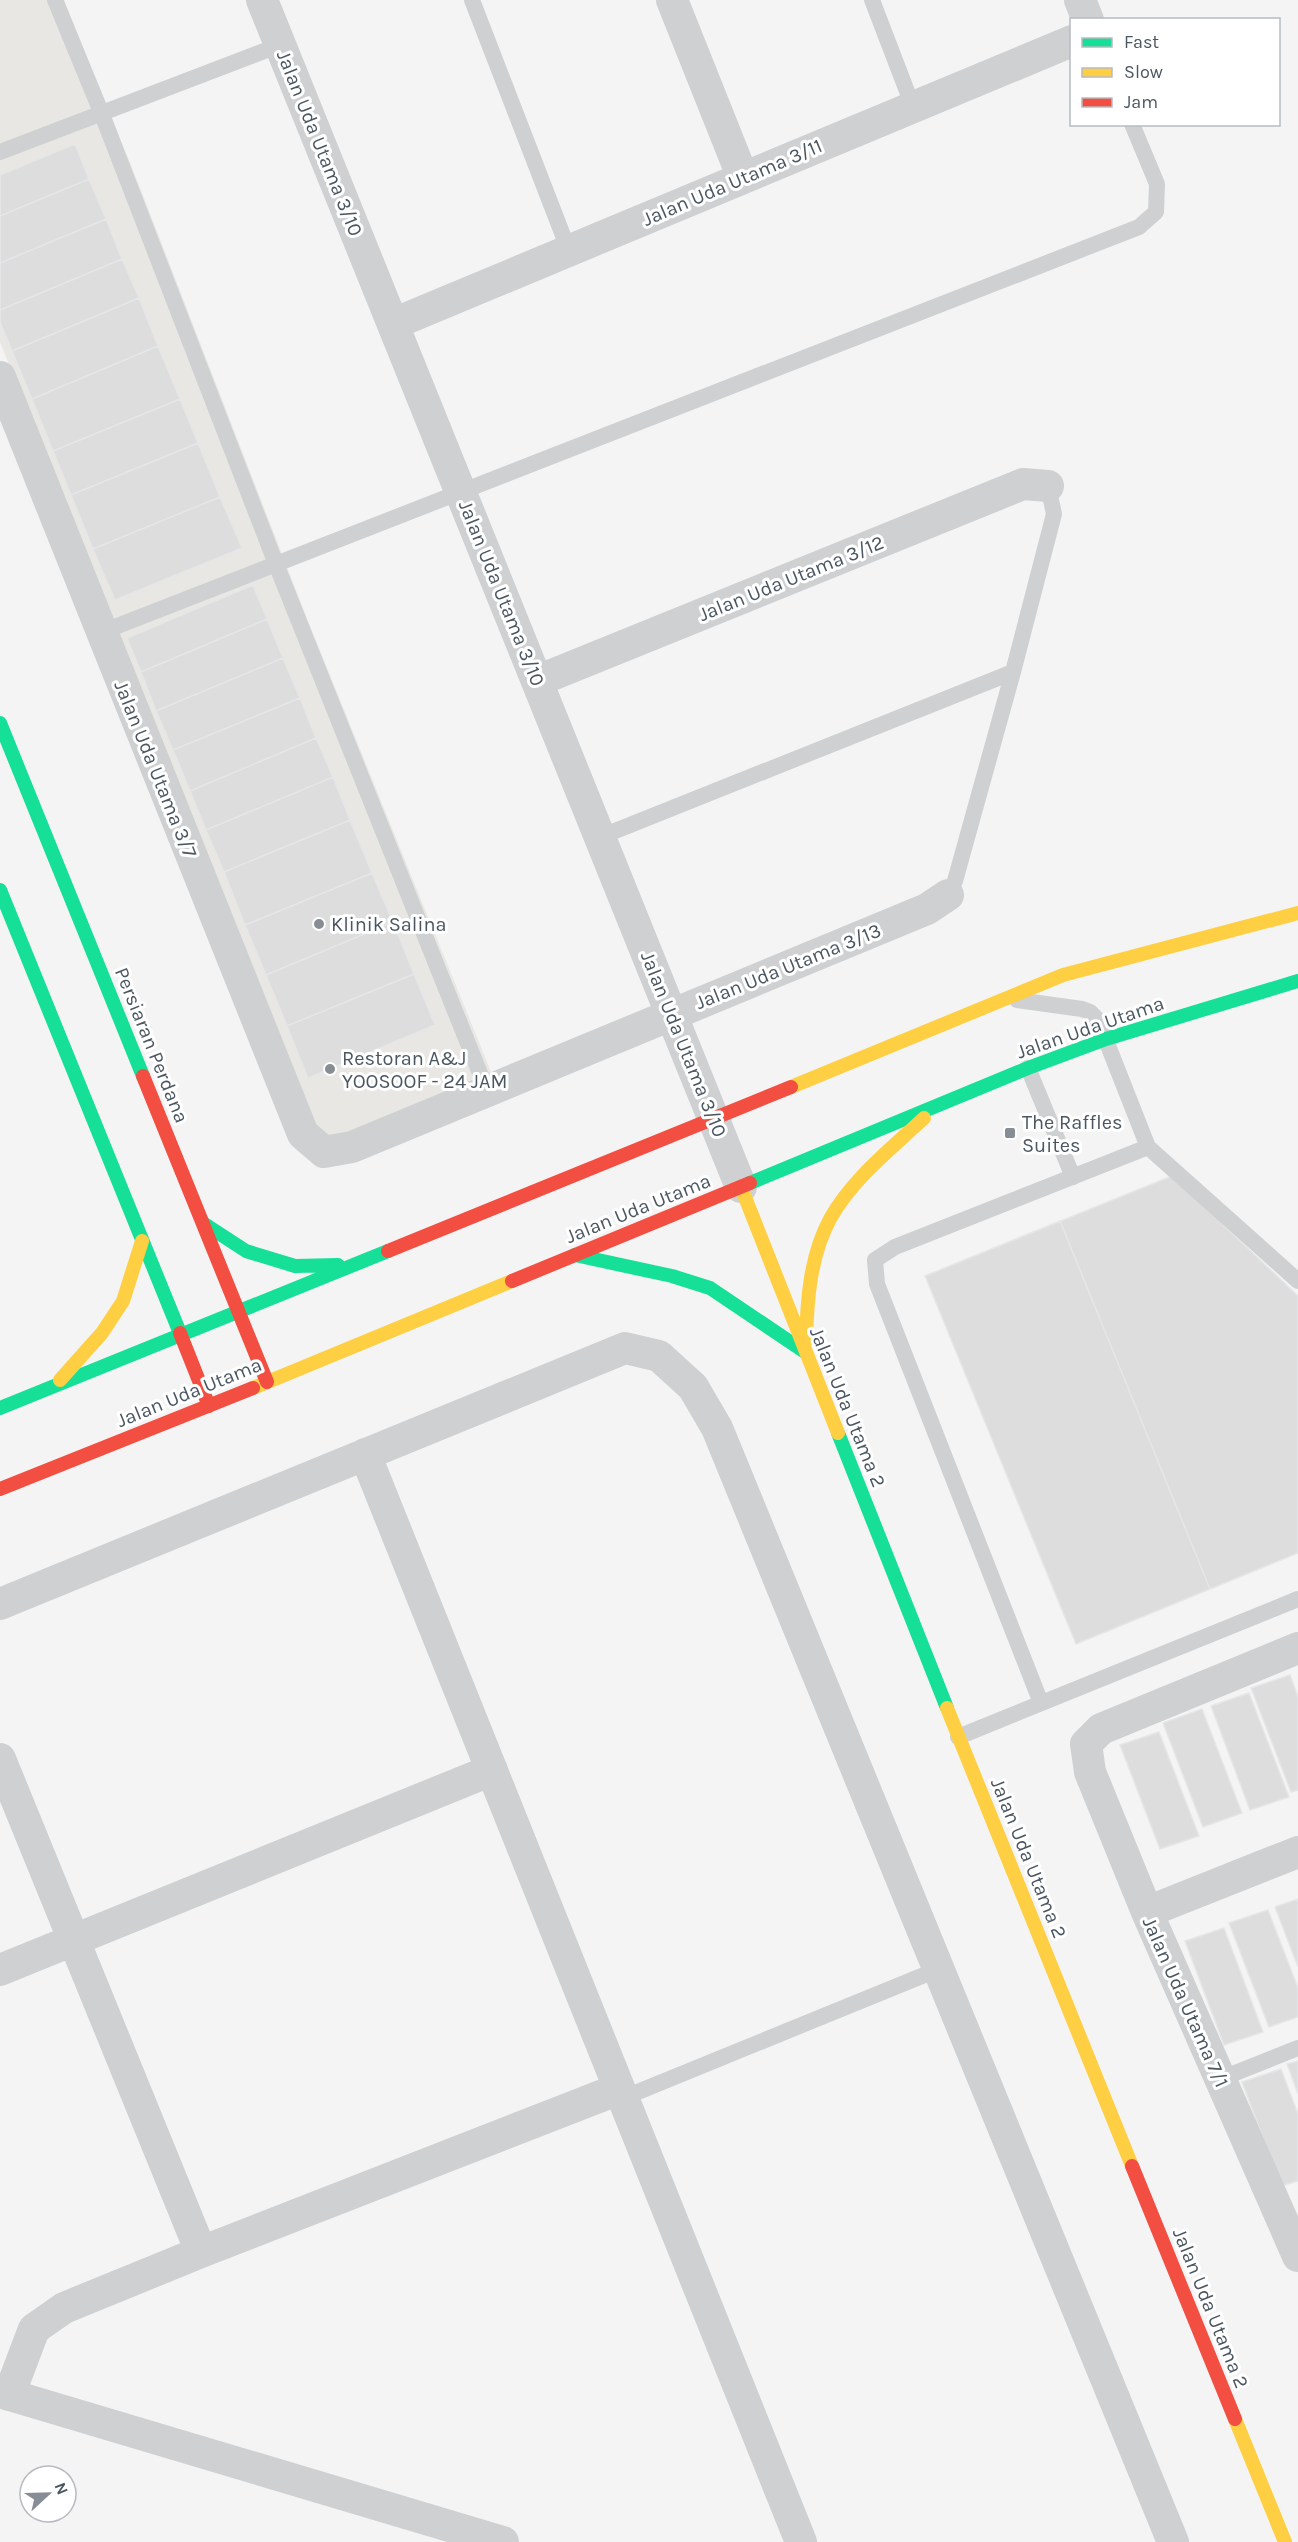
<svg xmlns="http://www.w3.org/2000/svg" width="1298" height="2542" font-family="Karla,sans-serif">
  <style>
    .commercial { fill: #e8e7e3 }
    .building { fill: #ddddde; stroke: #e5e6e7; stroke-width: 1.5 }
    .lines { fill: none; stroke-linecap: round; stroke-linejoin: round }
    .lane { stroke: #ced0d2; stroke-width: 16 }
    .street { stroke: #ced0d2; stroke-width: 32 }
    .fast { stroke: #16e098; stroke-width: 14 }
    .slow { stroke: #ffcf43; stroke-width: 14 }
    .jam { stroke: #f24e42; stroke-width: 14 }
    .poi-dot { fill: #868d94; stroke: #fff; stroke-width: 2 }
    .labels { text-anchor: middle; stroke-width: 6; stroke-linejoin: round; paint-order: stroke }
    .street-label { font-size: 20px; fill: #4a5661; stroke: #fff }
    .poi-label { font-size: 20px; fill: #4a5661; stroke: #fff; text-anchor: start }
  </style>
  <rect width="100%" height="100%" fill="#f4f4f4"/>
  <path class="commercial" d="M0,0H64L139,185L306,616L491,1072L348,1132L327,1136L314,1127L0,342Z"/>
  <path class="building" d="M75,144L89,179L0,216V175Z
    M89,179L106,219L0,263V216Z
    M106,219L122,259L0,310V263Z
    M122,259L139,298L12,351L0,322V310Z
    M139,298L158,346L32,399L12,351Z
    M158,346L180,399L53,451L32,399Z
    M180,399L198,443L71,495L53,451Z
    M198,443L220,497L93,549L71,495Z
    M220,497L242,548L115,600L93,549Z
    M253,585L267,619L141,672L127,638Z
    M267,619L283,658L156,711L141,672Z
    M283,658L300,698L173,750L156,711Z
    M300,698L316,738L190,791L173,750Z
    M316,738L333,777L206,830L190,791Z
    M333,777L350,820L224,872L206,830Z
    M350,820L372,873L245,925L224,872Z
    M372,873L393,922L266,975L245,925Z
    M393,922L414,974L287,1026L266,975Z
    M414,974L435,1025L308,1078L287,1026Z
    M1172,1176L1298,1296V1553L1076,1644L925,1276Z
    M1060,1221L1210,1589L1076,1644L925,1276Z
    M1290,1675L1298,1697V1790L1291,1792L1251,1688Z
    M1249,1693L1289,1797L1250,1810L1211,1706Z
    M1202,1709L1242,1813L1203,1827L1163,1723Z
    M1159,1732L1199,1836L1160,1849L1120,1745Z
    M1298,1899V1967L1275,1907Z
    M1268,1910L1298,1988V2017L1269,2027L1229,1923Z
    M1224,1928L1263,2032L1224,2045L1185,1941Z
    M1298,2061V2094L1287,2064Z
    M1281,2069L1298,2114V2181L1281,2186L1242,2082Z"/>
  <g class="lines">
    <path class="lane" d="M55,0L101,112L276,564L487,1091
      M472,0L569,251
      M872,0L913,107
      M0,152L280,45
      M102,632L1139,227L1156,212L1157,184L1132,124
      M600,837L1013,672
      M948,895L955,881L1013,672L1054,514L1048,486
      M1017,1000L1082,1009L1090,1012L1098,1020L1148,1147L1298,1281
      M1028,1068L1073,1177
      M1041,1703L877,1284L875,1260L895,1247L1148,1147
      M958,1737L1298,1599
      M1220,2079L1298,2048
      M623,2098L939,1969"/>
    <path class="street" d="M262,0L741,1187
      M672,0L743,178
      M1080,0L1088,20
      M393,324L1072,41
      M0,377L303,1134L324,1152L352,1147L927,909L948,895
      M537,681L1023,484L1048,486
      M365,1454L801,2542
      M0,1604L625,1348L659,1356L693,1387L717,1428L1173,2542
      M1298,1648L1101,1729L1086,1744L1090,1772L1147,1912L1298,2256
      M0,1759L201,2252
      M1147,1912L1298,1852
      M0,1970L492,1770
      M0,2392L503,2542
      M9,2395L34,2329L64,2308L201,2252L619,2089"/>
    <path class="fast" d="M0,723L143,1076
      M0,890L180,1333
      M750,1183L1028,1068L1106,1039L1298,981
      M203,1223L246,1251L295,1266L338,1265
      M575,1255L672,1276L710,1288L805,1352
      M0,1408L388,1251
      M838,1433L947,1708"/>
    <path class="slow" d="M791,1087L1063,975L1298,913
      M741,1187L838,1433
      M806,1341C807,1300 810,1256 830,1219C852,1179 891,1149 924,1118
      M60,1380L102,1333L123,1301L142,1241
      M253,1388L512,1281
      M947,1708L1132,2166
      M1235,2419L1285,2542"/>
    <path class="jam" d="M143,1076L267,1382
      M388,1251L791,1087
      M512,1281L750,1183
      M180,1333L209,1406
      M0,1489L253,1388
      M1132,2166L1235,2419"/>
  </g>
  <g class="poi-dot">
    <circle cx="319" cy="924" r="6"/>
    <circle cx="330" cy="1069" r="6"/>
    <rect x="1004" y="1127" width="12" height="12" rx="3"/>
  </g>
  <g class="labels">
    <g class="street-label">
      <text transform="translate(320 143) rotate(68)" y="7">Jalan Uda Utama 3/10</text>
      <text transform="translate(732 182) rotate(-23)" y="7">Jalan Uda Utama 3/11</text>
      <text transform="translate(791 578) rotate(-22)" y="7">Jalan Uda Utama 3/12</text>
      <text transform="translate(502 593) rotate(68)" y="7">Jalan Uda Utama 3/10</text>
      <text transform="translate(156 769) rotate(68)" y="7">Jalan Uda Utama 3/7</text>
      <text transform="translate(788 966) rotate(-22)" y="7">Jalan Uda Utama 3/13</text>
      <text transform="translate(1090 1027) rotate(-19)" y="7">Jalan Uda Utama</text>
      <text transform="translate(684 1044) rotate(68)" y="7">Jalan Uda Utama 3/10</text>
      <text transform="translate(152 1045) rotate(68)" y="7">Persiaran Perdana</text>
      <text transform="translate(638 1208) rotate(-22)" y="7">Jalan Uda Utama</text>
      <text transform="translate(189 1392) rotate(-22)" y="7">Jalan Uda Utama</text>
      <text transform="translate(848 1407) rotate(68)" y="7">Jalan Uda Utama 2</text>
      <text transform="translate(1029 1858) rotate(68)" y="7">Jalan Uda Utama 2</text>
      <text transform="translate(1186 2002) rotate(66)" y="7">Jalan Uda Utama 7/1</text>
      <text transform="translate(1211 2308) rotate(68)" y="7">Jalan Uda Utama 2</text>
    </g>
    <g class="poi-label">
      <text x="331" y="931">Klinik Salina</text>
      <text x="342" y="1065">Restoran A&amp;J<tspan x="342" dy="23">YOOSOOF - 24 JAM</tspan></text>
      <text x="1022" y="1129">The Raffles<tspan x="1022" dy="23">Suites</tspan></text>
    </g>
  </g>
  <rect x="1070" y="18" width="210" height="108" fill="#ffffff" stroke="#b7bbc0" stroke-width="1.5"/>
  <rect x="1082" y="38" width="30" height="9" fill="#16e098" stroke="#b7bbc0" stroke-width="1.5"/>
  <text x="1124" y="48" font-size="18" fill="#4a5661">Fast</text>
  <rect x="1082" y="68" width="30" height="9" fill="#ffcf43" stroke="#b7bbc0" stroke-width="1.5"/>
  <text x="1124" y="78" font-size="18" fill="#4a5661">Slow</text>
  <rect x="1082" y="98" width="30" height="9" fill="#f24e42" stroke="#b7bbc0" stroke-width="1.5"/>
  <text x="1124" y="108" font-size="18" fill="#4a5661">Jam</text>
  <g transform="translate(48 2494) rotate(68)"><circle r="28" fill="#ffffff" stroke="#b7bbc0" stroke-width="1.5"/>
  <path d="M0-4.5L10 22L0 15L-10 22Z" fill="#868d94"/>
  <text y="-9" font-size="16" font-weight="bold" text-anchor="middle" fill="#4a5661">N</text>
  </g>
</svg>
